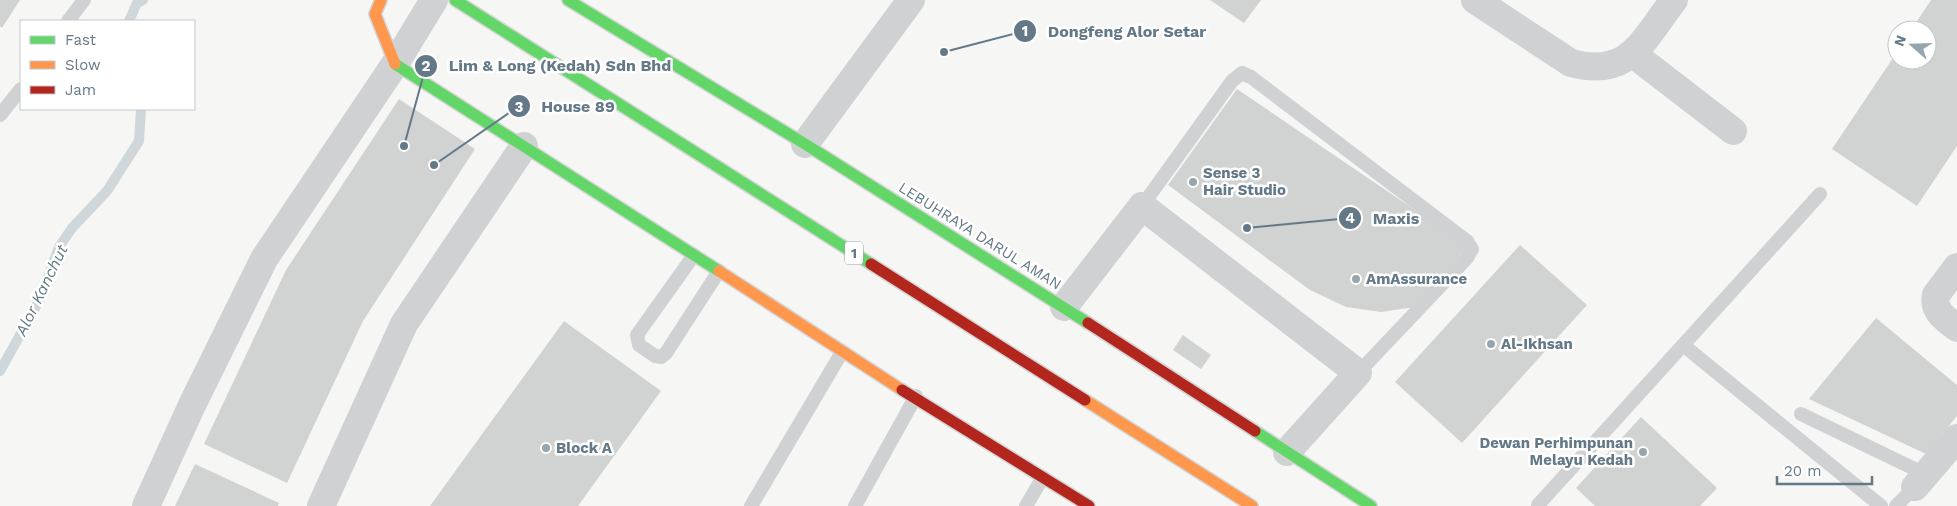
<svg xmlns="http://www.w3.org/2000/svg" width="1957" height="506" font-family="'Work Sans',sans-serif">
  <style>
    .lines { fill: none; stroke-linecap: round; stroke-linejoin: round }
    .stream { stroke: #cfd7da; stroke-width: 10 }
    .building { fill: #d1d2d2 }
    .fast-casing { stroke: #d3d4d5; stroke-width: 14 }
    .slow-casing { stroke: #d3d4d5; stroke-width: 14 }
    .jam-casing { stroke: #d3d4d5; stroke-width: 14 }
    .lane { stroke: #d0d1d2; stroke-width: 14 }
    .street { stroke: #d0d1d2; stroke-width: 28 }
    .fast { stroke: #63d668; stroke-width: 11 }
    .slow { stroke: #ff974d; stroke-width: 11 }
    .jam { stroke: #b3261e; stroke-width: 11 }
    .poi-dot { fill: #97a5ae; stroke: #fff; stroke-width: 2 }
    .labels { text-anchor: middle; stroke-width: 5; stroke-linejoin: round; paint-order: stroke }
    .shield { fill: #fff; stroke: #92a1ab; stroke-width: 1 }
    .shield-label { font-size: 14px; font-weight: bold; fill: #647987 }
    .poi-label { font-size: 15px; font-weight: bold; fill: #647987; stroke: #fff; text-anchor: start }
    .street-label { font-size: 15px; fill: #647987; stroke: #fff }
    .water-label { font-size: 16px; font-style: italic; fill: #607b83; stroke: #fff }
    .leader { fill: none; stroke: #647987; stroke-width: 2 }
    .callout-dot { fill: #647987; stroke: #fff; stroke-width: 2 }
    .mark-label { font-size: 15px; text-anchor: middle; font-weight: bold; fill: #fff }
    .callout-label { font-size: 16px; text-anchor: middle; font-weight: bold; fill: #647987; stroke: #fff; stroke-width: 5; stroke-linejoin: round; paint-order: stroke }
  </style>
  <rect width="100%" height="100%" fill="#f6f6f5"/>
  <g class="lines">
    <path class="stream" d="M129,21L137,3L143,0
      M0,371L40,299L59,247L72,228L107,191L139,141L141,109"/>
  </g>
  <path class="building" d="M0,0H20L2,28L0,26Z
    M1210,0H1261L1244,23Z
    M1931,0H1957V146L1917,206L1832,149L1897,52V60H1927V30H1911Z
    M1237,89L1468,246L1415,307L1381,312L1346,307L1310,290L1168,185Z
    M399,99L475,149L363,321L287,483L204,444L286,270Z
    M1520,245L1587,305L1462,443L1395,382Z
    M1876,318L1957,385V416L1926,454L1809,399Z
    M564,321L661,391L578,506H430Z
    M1183,335L1211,355L1201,369L1173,350Z
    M1641,417L1717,488L1700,506H1595L1576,488Z
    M195,464L279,503L278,506H175Z"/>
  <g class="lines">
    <g class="fast-casing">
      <path id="fast" d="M455,0L871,264
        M568,0L805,144L1088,323
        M395,64L719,271
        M1255,431L1371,506"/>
    </g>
    <g class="slow-casing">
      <path id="slow" d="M381,0L375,14L395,64
        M719,271L902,390
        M1085,400L1252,506"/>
    </g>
    <g class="jam-casing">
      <path id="jam" d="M871,264L1085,400
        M1088,323L1255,431
        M902,390L1089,506"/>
    </g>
    <path class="lane" d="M68,21L84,0
      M0,115L21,89
      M1142,206L1232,81L1242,73L1251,77L1467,241L1472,249L1467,258L1358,373
      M694,255L637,335L639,345L655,356L661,357L666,353L719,271
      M1683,345L1881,506
      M1801,414L1925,474
      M1538,505L1820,194
      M751,506L842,352
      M855,506L916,396
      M1026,506L1043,477
      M1896,506L1915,487"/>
    <path class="street" d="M1475,0L1571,63C1629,79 1643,40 1674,0
      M1633,54L1733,131
      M805,144L911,0
      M1957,267L1936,295C1932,311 1946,319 1957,328
      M1064,307L1142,206L1358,373L1287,452
      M1915,487L1957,438
      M146,506L192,405L264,259L395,64L434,0
      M321,506L404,324L524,146"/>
    <use href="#fast" class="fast"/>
    <use href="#slow" class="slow"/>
    <use href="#jam" class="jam"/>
  </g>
  <g class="poi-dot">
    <circle cx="1193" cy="182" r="5"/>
    <circle cx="1356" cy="279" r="5"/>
    <circle cx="1491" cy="344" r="5"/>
    <circle cx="546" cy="448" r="5"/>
    <circle cx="1643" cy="452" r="5"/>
  </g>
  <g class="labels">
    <rect class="shield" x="845" y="241.5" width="18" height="23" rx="4"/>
    <g class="shield-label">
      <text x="854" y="258">1</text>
    </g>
    <g class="poi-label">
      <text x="1203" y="178">Sense 3<tspan x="1203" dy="17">Hair Studio</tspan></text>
      <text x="1366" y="284">AmAssurance</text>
      <text x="1501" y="349">Al-Ikhsan</text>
      <text x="1633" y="448" text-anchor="end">Dewan Perhimpunan<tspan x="1633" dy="17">Melayu Kedah</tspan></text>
      <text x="556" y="453">Block A</text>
    </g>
    <g class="street-label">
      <text transform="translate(980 236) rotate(32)" y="5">LEBUHRAYA DARUL AMAN</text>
    </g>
    <g class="water-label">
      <text transform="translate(41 290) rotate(-64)" y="6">Alor Kanchut</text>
    </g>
  </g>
  <path class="leader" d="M944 52L1025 31M404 146L426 66M434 165L519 106M1247 228L1350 218"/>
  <g class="callout-dot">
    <circle cx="944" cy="52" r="5"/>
    <circle cx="404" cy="146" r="5"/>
    <circle cx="434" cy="165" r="5"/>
    <circle cx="1247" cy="228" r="5"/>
    <circle cx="1025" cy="31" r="12"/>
    <circle cx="426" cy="66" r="12"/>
    <circle cx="519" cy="106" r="12"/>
    <circle cx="1350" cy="218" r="12"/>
  </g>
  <g class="mark-label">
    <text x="1025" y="36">1</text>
    <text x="426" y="71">2</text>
    <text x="519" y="112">3</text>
    <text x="1350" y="223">4</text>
  </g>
  <g class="callout-label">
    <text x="1127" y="37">Dongfeng Alor Setar</text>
    <text x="560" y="71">Lim &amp; Long (Kedah) Sdn Bhd</text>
    <text x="578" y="112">House 89</text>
    <text x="1396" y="224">Maxis</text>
  </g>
  <rect x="20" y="20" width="175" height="90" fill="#ffffff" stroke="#c1c9cf"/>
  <rect x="30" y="36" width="25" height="8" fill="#63d668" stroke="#c1c9cf"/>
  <text x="65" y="45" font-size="15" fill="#647987">Fast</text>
  <rect x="30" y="61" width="25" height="8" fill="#ff974d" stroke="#c1c9cf"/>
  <text x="65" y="70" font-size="15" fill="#647987">Slow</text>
  <rect x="30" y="86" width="25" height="8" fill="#b3261e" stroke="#c1c9cf"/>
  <text x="65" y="95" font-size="15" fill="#647987">Jam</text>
  <g transform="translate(1912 45) rotate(290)"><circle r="24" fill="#ffffff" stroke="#c1c9cf"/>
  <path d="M0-4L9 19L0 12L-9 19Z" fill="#97a5ae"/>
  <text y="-8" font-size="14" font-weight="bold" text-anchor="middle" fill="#647987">N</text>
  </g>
  <path d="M1777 476v8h95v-8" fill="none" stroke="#647987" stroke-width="2.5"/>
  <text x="1784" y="476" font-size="15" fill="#647987" stroke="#ffffff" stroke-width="4" paint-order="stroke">20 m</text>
</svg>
